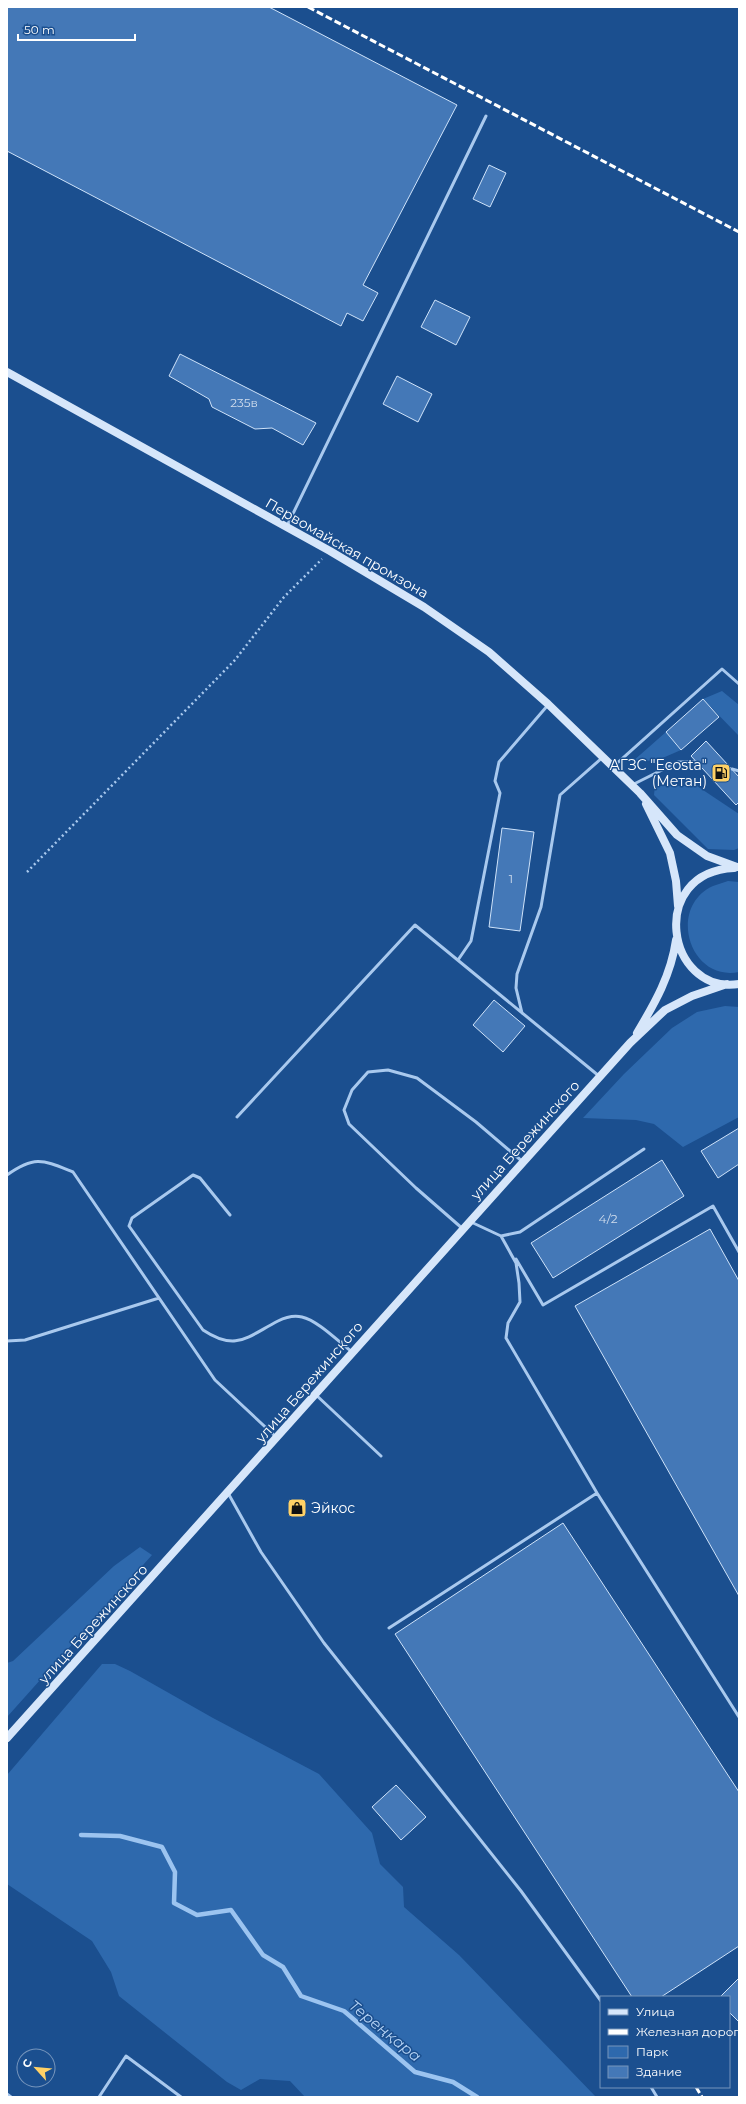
<svg xmlns="http://www.w3.org/2000/svg" width="746" height="2104" font-family="Montserrat,sans-serif">
  <style>
    .green { fill: #2e69ad }
    .lines { fill: none; stroke-linecap: round; stroke-linejoin: round }
    .stream { stroke: #9cc4f0; stroke-width: 4.5 }
    .building { fill: #4478b7; stroke: #cfe3fa }
    .path { stroke: #a9c9ee; stroke-width: 2.5; stroke-dasharray: 2 3; stroke-linecap: butt }
    .lane { stroke: #a9c9ee; stroke-width: 3 }
    .secondary { stroke: #d6e6fa; stroke-width: 8 }
    .rail { stroke: #fff; stroke-width: 3; stroke-dasharray: 7 3; stroke-linecap: butt }
    .labels { text-anchor: middle; stroke-width: 3; stroke-linejoin: round; paint-order: stroke }
    .number-label { font-size: 12px; fill: #d0dded }
    .street-label { font-size: 14px; fill: #fff; stroke: #1b4f8f }
    .poi-label { font-size: 14px; fill: #fff; stroke: #1b4f8f; text-anchor: end }
    .water-label { font-size: 15px; font-style: italic; fill: #b5d3f5; stroke: #1b4f8f }
  </style>
  <rect width="100%" height="100%" fill="#1b4f8f"/>
  <path class="green" d="M722,691L739,705L738,735L703,699Z
    M666,732L681,750L658,760L632,762Z
    M655,786H697L739,814V848L734,850L708,849L654,795Z
    M728,881L739,882V972C689,982 667,907 713,886C718,884 723,883 728,881Z
    M725,1006L739,1007V1117L683,1147L654,1124L636,1120L583,1118L624,1074L672,1028L697,1012Z
    M140,1547L152,1555L7,1717V1663L13,1661L114,1566Z
    M102,1664H115L130,1671L213,1718L319,1774L372,1833L380,1864L403,1887L404,1907L459,1955L596,2097H305L290,2081L260,2079L241,2090L227,2082L119,1996L111,1972L92,1941L7,1884V1775Z"/>
  <g class="lines">
    <path class="stream" d="M81,1835L120,1836L162,1847L175,1872L174,1903L197,1915L231,1910L263,1955L283,1967L301,1996L344,2011L415,2072L453,2082L477,2097"/>
  </g>
  <path class="building" d="M7,7H269L457,105L363,285L378,293L363,321L347,313L341,326L7,151Z
    M489,165L506,173L490,207L473,199Z
    M435,300L470,317L456,345L421,327Z
    M180,354L316,423L303,445L272,428L255,429L212,407L209,399L169,376Z
    M397,376L432,394L418,422L383,404Z
    M703,699L719,717L681,750L666,732Z
    M706,741L739,777V802L736,805L691,756Z
    M502,828L534,832L520,931L489,927Z
    M494,1000L525,1026L503,1052L473,1025Z
    M739,1128V1164L718,1178L701,1151Z
    M662,1160L684,1196L553,1278L531,1243Z
    M710,1229L739,1281V1596L575,1306Z
    M563,1523L739,1792V1946L661,1997H632L395,1634Z
    M396,1785L426,1817L401,1840L372,1807Z
    M739,1978V2022L729,2012V1997H720Z"/>
  <g class="lines">
    <path class="path" d="M27,872L235,660L284,597L322,559"/>
    <path class="lane" d="M287,526L486,116
      M614,766L722,669L739,684
      M732,769L739,771
      M632,785L678,762H696
      M458,960L471,941L500,793L495,781L499,762L548,705
      M522,1013L516,988L517,974L541,907L560,795L603,757
      M237,1117L415,925L599,1076
      M7,1175C35,1155 43,1160 73,1172L215,1380L276,1437
      M230,1215L200,1178L193,1175L132,1218L129,1226L203,1330C236,1352 247,1337 278,1321C286,1317 293,1315 302,1317C317,1320 340,1343 352,1352
      M471,1222L501,1236L520,1232L644,1149
      M463,1229L416,1188L349,1124L344,1110L352,1090L368,1072L388,1070L417,1078L476,1122L523,1162
      M501,1236L516,1263L519,1283L520,1302L508,1323L506,1338L597,1493L739,1717
      M516,1259L543,1305L713,1206L739,1252
      M7,1341L25,1340L159,1298
      M315,1394L381,1456
      M228,1493L261,1552L324,1643L521,1891L601,2001
      M389,1628L597,1493
      M651,2087L657,2097
      M7,2094L11,2097
      M99,2097L126,2056L181,2097"/>
    <path class="secondary" d="M7,372L330,551L424,607L489,652L548,704L640,793L677,835L707,856L737,867
      M646,804L670,853L676,881L678,906
      M734,868C647,872 666,995 739,984
      M637,1033C655,1003 671,975 676,940
      M7,1738L630,1043L665,1010L692,996L727,984"/>
    <path class="rail" d="M308,7L739,232
      M696,2087L702,2097"/>
  </g>
  <defs>
    <g id="fuel-square" transform="scale(1)"><rect x="-9" y="-9" width="18" height="18" rx="4" fill="#ffd166" stroke="#1b4f8f"/><path d="M-5.5-6h7V0h2V4h1.3V-2.5L3-4.5l.8-.8L6-3V5H2.5V1h-1V6h-7ZM-4.2-4.7v3.2H.2V-4.7Z" fill="#111"/></g>
    <g id="shop-square" transform="scale(1)"><rect x="-9" y="-9" width="18" height="18" rx="4" fill="#ffd166" stroke="#1b4f8f"/><path d="M-5-2.5h2.3a2.7 3.5 0 0 1 5.4 0H5L5.5 6h-11ZM-1.5-2.5h3a1.5 2.3 0 0 0-3 0Z" fill="#111"/></g>
  </defs>
  <g fill-rule="evenodd">
    <use href="#fuel-square" x="721" y="773"/>
    <use href="#shop-square" x="297" y="1508"/>
  </g>
  <g class="labels">
    <g class="number-label">
      <text x="244" y="407">235в</text>
      <text x="511" y="883">1</text>
      <text x="608" y="1223">4/2</text>
    </g>
    <g class="street-label">
      <text transform="translate(347 548) rotate(30)" y="5">Первомайская промзона</text>
      <text transform="translate(525 1140) rotate(-48)" y="5">улица Бережинского</text>
      <text transform="translate(309 1382) rotate(-49)" y="5">улица Бережинского</text>
      <text transform="translate(93 1624) rotate(-48)" y="5">улица Бережинского</text>
    </g>
    <g class="poi-label">
      <text x="707" y="770">АГЗС "Ecosta"<tspan x="707" dy="16">(Метан)</tspan></text>
      <text x="311" y="1513" text-anchor="start">Эйкос</text>
    </g>
    <g class="water-label">
      <text transform="translate(385 2031) rotate(39)" y="5">Тереңқара</text>
    </g>
  </g>
  <rect width="746" height="2104" fill="none" stroke="#ffffff" stroke-width="16"/>
  <rect x="600" y="1996" width="130" height="92" fill="#1b4f8f" stroke="#7695bc"/>
  <rect x="608" y="2009" width="20" height="6" fill="#d6e6fa" stroke="#7695bc"/>
  <text x="636" y="2016" font-size="12" fill="#ffffff">Улица</text>
  <rect x="608" y="2029" width="20" height="6" fill="#ffffff" stroke="#7695bc"/>
  <text x="636" y="2036" font-size="12" fill="#ffffff">Железная дорога</text>
  <rect x="608" y="2046" width="20" height="12" fill="#2e69ad" stroke="#7695bc"/>
  <text x="636" y="2056" font-size="12" fill="#ffffff">Парк</text>
  <rect x="608" y="2066" width="20" height="12" fill="#4478b7" stroke="#7695bc"/>
  <text x="636" y="2076" font-size="12" fill="#ffffff">Здание</text>
  <g transform="translate(36 2068) rotate(297)"><circle r="19" fill="#1b4f8f" stroke="#7695bc"/>
  <path d="M0-3L7 15L0 10L-7 15Z" fill="#ffd166"/>
  <text y="-6" font-size="11" font-weight="bold" text-anchor="middle" fill="#ffffff">С</text>
  </g>
  <path d="M18 34v6h117v-6" fill="none" stroke="#ffffff" stroke-width="2"/>
  <text x="24" y="34" font-size="12" fill="#ffffff" stroke="#1b4f8f" stroke-width="3" paint-order="stroke">50 m</text>
</svg>
